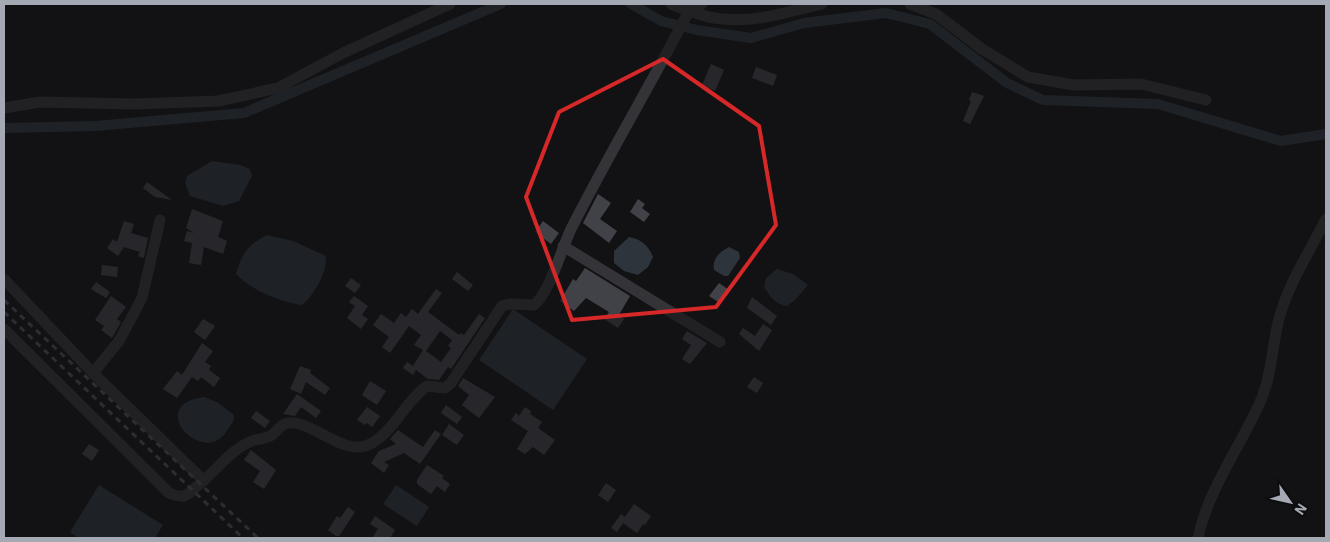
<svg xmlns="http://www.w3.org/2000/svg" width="1330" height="542" font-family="'IBM Plex Sans',sans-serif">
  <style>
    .water { fill: #2d343b }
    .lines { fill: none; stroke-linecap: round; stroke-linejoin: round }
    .canal { stroke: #2d343b; stroke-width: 10 }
    .building { fill: #414247; fill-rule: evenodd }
    .minor { stroke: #343438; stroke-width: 11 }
    .rail { stroke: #4d4e53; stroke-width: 3; stroke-dasharray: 6 5; stroke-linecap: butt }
    .marked { fill: none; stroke: #d62828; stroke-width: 4; stroke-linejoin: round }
  </style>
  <rect width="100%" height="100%" fill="#121214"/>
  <path class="water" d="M212,161L240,165L250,169L252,176L239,201L223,206L190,196L185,183L187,176Z
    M267,235L293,241L326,256C327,273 315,294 302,305C278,301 253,291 236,274C241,254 249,244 267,235Z
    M629,237C641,239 649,246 653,257L648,267L638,275L624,271L614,263V251Z
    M729,247L739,252L740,258L728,276H724L714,270C712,259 719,252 729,247Z
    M777,269L793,274L808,285L795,300L787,306C776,305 768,295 764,286L766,278Z
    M513,309L587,359L553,410L479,360Z
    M204,397L217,402L234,415C235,422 229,427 226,432C203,467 144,405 204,397Z
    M99,485L163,525L155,538H79L70,532Z
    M396,485L429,507L417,526L383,504Z"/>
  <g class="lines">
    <path class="canal" d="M631,4L661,21L697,30L751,38L804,23L886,13L930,24L1007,83L1043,100L1158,104L1281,141L1326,134
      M4,128L95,126L244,113L501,4"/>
  </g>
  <path class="building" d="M711,64L724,70L715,91L702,85Z
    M756,67L777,75L773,86L752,78Z
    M972,92L984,96L970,124L963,121L971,101L969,100Z
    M147,182L172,200L155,197L143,188Z
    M598,194L611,203L600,219L617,231L609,243L583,223Z
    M638,199L645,204L642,208L650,214L644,222L630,212Z
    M192,209L223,221L218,237L227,241L223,254L204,247L201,265L189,263L192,243L184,241L187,231L194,233L186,228Z
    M124,221L134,224L131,233L148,238L144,258L138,256L140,252L124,247L118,256L107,248L113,239L117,242Z
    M543,221L559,233L551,244L535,232Z
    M102,265L118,267L117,277L101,275Z
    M585,268L630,296L619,315L624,319L618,328L604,319L609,312L586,298L574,311L560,301L573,279L576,281Z
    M457,272L473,285L468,291L452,279Z
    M351,278L361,285L355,293L345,286Z
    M96,282L110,292L106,298L91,289Z
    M719,283L729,290L720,303L709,296Z
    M436,289L442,293L428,312L459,335L460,333L464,335L479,314L485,318L451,369L448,367L439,380L428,379L416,370L413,375L403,368L407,362L413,366L423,350L414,345L421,335L409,326L390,353L382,347L389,337L373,325L381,314L394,323L401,313L406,317L412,309L418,314ZM440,331L452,340L448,346L451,348L441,362L426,351Z
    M111,296L126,307L117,319L121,322L112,338L101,330L104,326L95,320Z
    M354,296L368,306L362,315L368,319L361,329L347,318L355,306L349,302Z
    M752,297L777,316L771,325L747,308Z
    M203,319L215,326L205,340L194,332Z
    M763,324L772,330L759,351L739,334L743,328L755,336Z
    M687,331L707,343L690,364L682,359L691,345L682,339Z
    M202,343L213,351L205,362L211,366L209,370L220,378L214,387L201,377L198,381L192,377L177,398L163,389L177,371L182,375Z
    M300,366L311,370L310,373L330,388L325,395L306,382L301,394L290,389Z
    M754,377L763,383L757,393L747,387Z
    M463,378L495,397L479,418L462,405L469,395L458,386Z
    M370,381L386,391L377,405L362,395Z
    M297,394L321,411L316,418L301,407L295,416L283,414Z
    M446,405L462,417L457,424L441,413Z
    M367,407L380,416L372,427L367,423L365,425L357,420Z
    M525,407L531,411L530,414L542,422L538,428L555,440L544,455L533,447L525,454L517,449L528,431L511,420L516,413L519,416Z
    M256,411L270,421L265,428L251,418Z
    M449,424L464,435L457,445L442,435Z
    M398,430L423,447L435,430L441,434L420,464L404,453L384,462L389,465L384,473L371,463L379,451L396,444L390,439Z
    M89,444L99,450L92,461L82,454Z
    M251,450L276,470L264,489L253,482L260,471L244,460Z
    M427,465L444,476L442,478L450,484L445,492L437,486L431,494L417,484V480Z
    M606,483L616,490L608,502L598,495Z
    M634,504L651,516L645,525L643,524L637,533L623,523L617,532L611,528L621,514L625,517Z
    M348,507L355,512L339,536H336L328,530L337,516L340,518Z
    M375,516L395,530L390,538H372L378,529L370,524Z"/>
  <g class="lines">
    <path class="minor" d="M671,4C687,10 705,18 723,19C756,23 790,11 822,4
      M910,4L936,14L982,49L1028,77L1074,85L1141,84L1206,100
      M4,108L40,102L134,104L218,101L278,88L343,53L450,4
      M160,220L142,298L119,341L93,373L204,481
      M563,246L720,342
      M4,279L93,373
      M4,329L169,493C174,495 179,497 184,496C188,495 193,490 196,487C215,473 229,450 252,441C257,439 265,439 270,436C277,433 279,424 288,423C312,420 343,456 368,445C393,434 405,401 427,386L445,388L451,383L502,306L509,304L534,305C550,292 562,247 572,227C609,154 651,84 689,11L702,4
      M1198,538C1208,489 1241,446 1261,400C1272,374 1272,345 1279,319C1288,284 1310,251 1326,219"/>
    <path class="rail" d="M4,300L258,538
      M4,312L243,538"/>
  </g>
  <path d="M0 0H1330V542H0ZM663,59L759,126L776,225L716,307L572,320L526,197L559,112Z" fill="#121214" fill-opacity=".55" fill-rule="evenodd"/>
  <path class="marked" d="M663,59L759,126L776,225L716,307L572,320L526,197L559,112Z"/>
  <rect width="1330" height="542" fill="none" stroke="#a5a9b3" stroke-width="10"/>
  <g transform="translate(1290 502) rotate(124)" stroke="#0d0d0f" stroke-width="4" paint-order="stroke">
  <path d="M0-4L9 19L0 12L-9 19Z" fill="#a5a9b3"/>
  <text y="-8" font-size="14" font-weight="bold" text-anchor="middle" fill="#a5a9b3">N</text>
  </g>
</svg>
